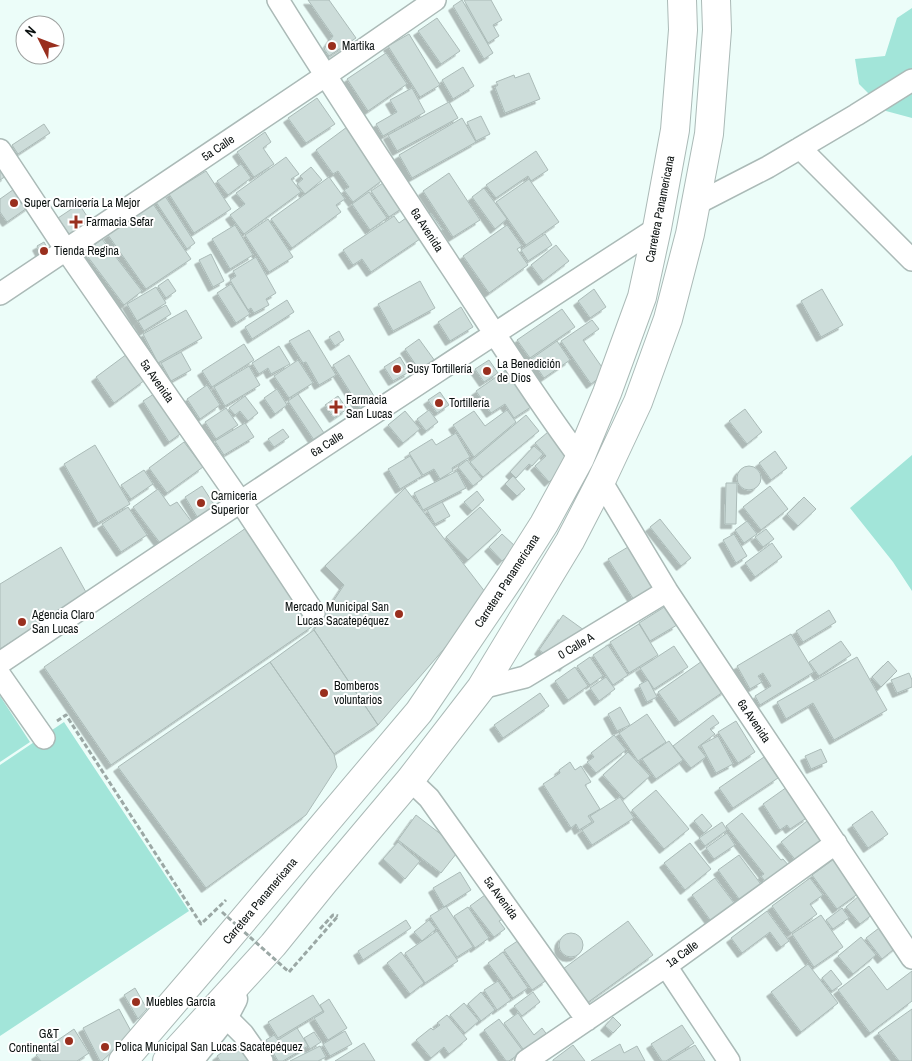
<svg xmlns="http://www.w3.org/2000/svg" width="912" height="1061" font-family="'Archivo Narrow',sans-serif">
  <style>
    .green { fill: #a2e5d9 }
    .building { fill: #cdddda; stroke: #abbbb8; filter: url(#shadow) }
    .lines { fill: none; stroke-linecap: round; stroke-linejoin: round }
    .minor-casing { stroke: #abbab7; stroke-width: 24 }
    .major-casing { stroke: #abbab7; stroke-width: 29 }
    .highway-casing { stroke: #abbab7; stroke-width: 30 }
    .path { stroke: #9ba8a5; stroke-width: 3; stroke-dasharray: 5 2.5; stroke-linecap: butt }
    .minor { stroke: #fff; stroke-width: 21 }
    .major { stroke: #fff; stroke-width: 26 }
    .highway { stroke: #fff; stroke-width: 28 }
    .path-bridge { stroke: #9ba8a5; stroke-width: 3; stroke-dasharray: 5 2.5; stroke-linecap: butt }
    .poi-dot { fill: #992f1e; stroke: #fff; stroke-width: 2 }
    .labels { text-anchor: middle; stroke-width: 4; stroke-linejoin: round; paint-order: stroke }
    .poi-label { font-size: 12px; fill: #0b1110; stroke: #fff; text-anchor: start }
    .street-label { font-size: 12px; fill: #0b1110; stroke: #fff }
  </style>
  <defs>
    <filter id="shadow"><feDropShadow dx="-4.5" dy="4.5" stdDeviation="0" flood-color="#0004"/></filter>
  </defs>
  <rect width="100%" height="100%" fill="#ecfdf9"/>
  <path class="green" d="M912,8V118L886,111L859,84L855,59L885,56L897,18Z
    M912,455V591L893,562L850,508Z
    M0,696L30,742L0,762Z
    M64,722L189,911L0,1036V765Z"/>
  <path class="building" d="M308,0H329L356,38L329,56L324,49L333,36Z
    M462,0L493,53L484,59L453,6Z
    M464,0H491L502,20L493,25L499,36L488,43Z
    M437,18L460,51L441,64L418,31Z
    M409,34L440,85L420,97L388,46Z
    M386,53L407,84L368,111L347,79Z
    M463,67L474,86L453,99L442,80Z
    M529,73L540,99L505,113L495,87L498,85L496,82L514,75L515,78Z
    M412,88L425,112L383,136L376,124L397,112L390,100Z
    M317,98L335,124L306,143L288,118Z
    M449,102L458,118L397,151L388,135Z
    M481,116L490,134L476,141L467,122Z
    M462,118L476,142L412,178L399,155Z
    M44,124L50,133L18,154L12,145Z
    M347,127L384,179L353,202L344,190L349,187L338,171L333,174L316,150Z
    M265,132L271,142L263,148L274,164L254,177L237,152Z
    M536,151L548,170L531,181L528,176L496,198L486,185Z
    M286,157L299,174L291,179L301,192L244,234L230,215L245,204L236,193Z
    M241,164L251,178L228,195L217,181Z
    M311,167L322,180L305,194L297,184L303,179L300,176Z
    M0,169L6,176L0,180Z
    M206,171L231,209L194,233L169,194Z
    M449,173L480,220L453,237L423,191Z
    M329,177L345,199L336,205L341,212L292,248L271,219Z
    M529,179L559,222L526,245L496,202Z
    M386,181L404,207L389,217L371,191Z
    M17,187L30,206L7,222L0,212V199Z
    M484,188L507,219L495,229L472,197Z
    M369,192L387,218L370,230L352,204Z
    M165,196L195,243L187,249L156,202Z
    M79,204L94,227L83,234H69L58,218Z
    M153,204L191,259L146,289L108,235Z
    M430,212L443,230L440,232L427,215Z
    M394,216L399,223L406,218L420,239L371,272L362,259L353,265L343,250Z
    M268,219L293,257L269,272L245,235Z
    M235,225L253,255L230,269L212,239Z
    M507,225L522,246L517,249L528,265L489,293L463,256Z
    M545,234L552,245L528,261L521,250Z
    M102,239L142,291L124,305L85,253Z
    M44,242L51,255L44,259L37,246Z
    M556,245L569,261L543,281L531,265Z
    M211,254L224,281L213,287L199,260Z
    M256,257L276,293L266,299L269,305L254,313L251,308L248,310L230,280L236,276L233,271Z
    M168,279L176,291L166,298L158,286Z
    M420,281L435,308L393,331L378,304Z
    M231,284L250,314L236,323L217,293Z
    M156,287L166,303L137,321L127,304Z
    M594,289L606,307L590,318L578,301Z
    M822,289L843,325L821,337L801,301Z
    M287,300L294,312L252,339L245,327Z
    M166,305L171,314L144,331L138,321Z
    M461,307L473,327L450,341L438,322Z
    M562,309L575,327L530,358L517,340Z
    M186,310L202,338L158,363L143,334Z
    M592,320L599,329L583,340L606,373L591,384L561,341Z
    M309,330L336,375L319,385L306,362L303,363L289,341Z
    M339,331L344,340L335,346L329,337Z
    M419,339L435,361L420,371L405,349Z
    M557,341L570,360L544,378L531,359Z
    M244,344L254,360L212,387L202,371Z
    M279,346L290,364L271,374L268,368L259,374L252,363Z
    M181,352L191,370L171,381L161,363Z
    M127,354L145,380L114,403L96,377Z
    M349,355L377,401L362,411L333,365Z
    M400,357L409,372L393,381L384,367Z
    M298,360L313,383L289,398L274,376Z
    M489,360L498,373L484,382L475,369Z
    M249,366L260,385L225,406L214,387Z
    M509,368L534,405L514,418L505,404L491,413L476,391Z
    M207,385L220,405L200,419L187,399Z
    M277,389L287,405L275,414L264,398Z
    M157,392L183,432L169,442L143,401Z
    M440,392L449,405L437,413L428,400Z
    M298,394L326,436L316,443L288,401Z
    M245,396L258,413L248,421L240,411L235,415L229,408Z
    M338,396L347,409L334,418L325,405Z
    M226,408L238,425L216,439L205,422Z
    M745,409L762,432L747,444L729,421Z
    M429,410L438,422L426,431L417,419Z
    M507,410L516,422L474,457L453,425L474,411L485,426Z
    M405,411L420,429L403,443L388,425Z
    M526,415L539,431L483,477L470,462Z
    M245,423L254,437L224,455L215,441Z
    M283,429L289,437L274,447L268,439Z
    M548,432L572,462L549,482L535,466L546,456L535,443Z
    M456,433L470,457L452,468L453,471L440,479L434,469L423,475L409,453L432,439L436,445Z
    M184,442L203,467L167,493L149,468Z
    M95,445L130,504L98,523L64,464Z
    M534,446L543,454L532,466L529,464L516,478L510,472Z
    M775,451L787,468L771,480L759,463Z
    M410,456L422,476L400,489L388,469Z
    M467,460L482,479L473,486L458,467Z
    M737 478a12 12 0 1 1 24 0a12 12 0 1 1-24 0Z
    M144,470L153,484L131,499L121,485Z
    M457,471L466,488L423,510L414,493Z
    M513,476L525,489L517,496L505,484Z
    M726,483H737L736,524H725Z
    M202,486L217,509L199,520L185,497Z
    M770,486L788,509L761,530L743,507Z
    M405,488L489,597L378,725L314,630L344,585L325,566Z
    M158,489L170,506L177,502L194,525L163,547L133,507Z
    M477,491L484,500L472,511L464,502Z
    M804,497L816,509L798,526L787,514Z
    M442,502L450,516L435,524L427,510Z
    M128,507L147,535L121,552L102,524Z
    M480,507L501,530L468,560L446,537Z
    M660,519L691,558L681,566L650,527Z
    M747,521L757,534L744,543L735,530Z
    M246,528L313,626L111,765L44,667Z
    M766,529L774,539L763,547L755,537Z
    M502,534L516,547L502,561L489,547Z
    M734,534L747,556L736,563L723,540Z
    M772,543L782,557L755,577L745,563Z
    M61,547L87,594L0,649V584Z
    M628,547L653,588L634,600L608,559Z
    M666,606L677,625L650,641L639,623Z
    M829,610L836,622L803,642L796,631Z
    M563,615L588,633L564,667L539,650Z
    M639,624L658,655L629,673L610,642Z
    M314,630L378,725L334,754L270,662Z
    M791,634L814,672L760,705L755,696L771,686L763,673L758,676L762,682L750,689L737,666Z
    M841,641L851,655L819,676L809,662Z
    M608,645L628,675L613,685L593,655Z
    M674,646L688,667L654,689L640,668Z
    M590,657L603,676L590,685L577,666Z
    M857,657L887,710L834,740L813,703L786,719L777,702Z
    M705,659L726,690L679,722L658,692Z
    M888,661L897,671L881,687L872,677Z
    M270,662L334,754L337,767L306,815L206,888L118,767Z
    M575,667L588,686L568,700L555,681Z
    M909,673L912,680V687L897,693L891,680Z
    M606,677L615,689L599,701L590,688Z
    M648,680L657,697L647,702L639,685Z
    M540,693L549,706L503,738L494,725Z
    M620,707L630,725L617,731L608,714Z
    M647,714L666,742L638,761L619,733Z
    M713,715L719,723L710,729L715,734L698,747L706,757L691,768L673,746Z
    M736,721L755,752L738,763L718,732Z
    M614,735L626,750L596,773L587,762L594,757L591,753Z
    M718,736L733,764L716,773L701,745Z
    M669,741L683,760L656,779L642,759Z
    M821,749L827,762L811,769L805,756Z
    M628,752L650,776L624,799L603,775Z
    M764,757L778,778L733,808L719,788Z
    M570,762L575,770L581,766L591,782L585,785L600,809L588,816L592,822L579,830L576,824L571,828L543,784L560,773L559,770Z
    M787,787L808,817L790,829L787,825L780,830L763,804Z
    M656,790L689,829L664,849L632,810Z
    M620,797L634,818L592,845L582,830L594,822L590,816Z
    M872,811L888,834L868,848L852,825Z
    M742,813L781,860L783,859L790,867L767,884L761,876L764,874L726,826Z
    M702,814L712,826L704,833L694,821Z
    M416,815L460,849L441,873L398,840Z
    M807,821L823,840L797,862L781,842Z
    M722,822L727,830L705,846L699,838Z
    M727,833L735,845L714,859L706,848Z
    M398,842L420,861L405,879L383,859Z
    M690,843L711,869L685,890L664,863Z
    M739,855L763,887L742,903L718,870Z
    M834,859L859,893L837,909L812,875Z
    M460,872L471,890L444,907L433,888Z
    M715,878L737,907L713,924L692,895Z
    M810,878L823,895L810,904L817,914L791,933L772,906Z
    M485,895L503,919L499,921L505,929L494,937L470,906Z
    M859,896L873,914L860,924L846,907Z
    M446,906L473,947L457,957L430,916Z
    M468,907L489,938L475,948L454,916Z
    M842,908L849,918L833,929L826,920Z
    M767,911L789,941L781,947L770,932L742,953L731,938Z
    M821,915L843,947L814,967L792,934Z
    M406,920L411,928L363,960L358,951Z
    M429,920L436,929L422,941L414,932Z
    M628,921L653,955L587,1003L563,969Z
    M883,925L899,945L882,959L866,938Z
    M437,931L458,961L425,983L405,953Z
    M559 945a12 12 0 1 1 24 0a12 12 0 1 1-24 0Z
    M861,937L876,955L853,974L838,956Z
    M519,940L547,980L532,990L504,950Z
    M401,952L424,983L410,994L387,963Z
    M503,952L528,988L513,998L488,963Z
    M808,964L838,1003L801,1032L771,992Z
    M869,966L887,990L912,971V1001L870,1033L838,990Z
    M831,970L842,984L832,991L822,978Z
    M498,981L511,1000L497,1010L484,990Z
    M135,988L147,1009L138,1019L124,995Z
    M481,992L495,1010L481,1021L468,1004Z
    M533,992L540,1002L522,1016L514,1006Z
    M313,995L323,1011L278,1038L268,1022Z
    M329,999L347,1028L328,1040L314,1018L324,1012L320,1005Z
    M464,1003L479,1021L465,1033L450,1015Z
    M119,1009L132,1033L102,1061H100L83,1028Z
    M912,1009V1061H899L878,1033Z
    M518,1013L534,1035L542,1028L548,1036L526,1053L504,1023Z
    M447,1015L467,1039L449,1054L444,1047L431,1058L416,1040L431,1028L433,1030L440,1025L437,1023Z
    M613,1017L621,1025L613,1033L605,1026Z
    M499,1019L523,1051L509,1061H506L484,1030Z
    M682,1025L694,1043L666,1061H662L651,1044Z
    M297,1028L308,1046L283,1061H278L266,1040L274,1035L278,1040Z
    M74,1029L89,1053L77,1061H41L36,1055Z
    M345,1031L352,1044L330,1056L323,1044Z
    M314,1032L321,1042L310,1049L304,1038Z
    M237,1041L251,1061H220L217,1056Z
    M364,1043L375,1061H335Z
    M620,1044L624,1053L637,1046L645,1061H591Z
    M573,1045L585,1061H553V1060Z
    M695,1045L705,1061H668Z
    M320,1046L326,1057L318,1061H290Z"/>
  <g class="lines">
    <g class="minor-casing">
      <path id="minor" d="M278,0C333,89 391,176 449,264C492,329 533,395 580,458
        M800,148L912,260
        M0,150L66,250L240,501L314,613
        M696,204L768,167L856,115L912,80
        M0,294L325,76L435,0
        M601,481L667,591L912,958
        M0,663C218,516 436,371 657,228
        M0,675L44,738
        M481,688L525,677L667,591
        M410,780L429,798L587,1020
        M666,966L729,1061
        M225,1016L243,1034L262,1061
        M526,1061L666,966L836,843"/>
    </g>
    <g class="major-casing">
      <path id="major" d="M189,1061L225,1016L234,999"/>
    </g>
    <g class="highway-casing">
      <path id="highway" d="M123,1061L207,963L419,712L511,576L544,524L580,458L607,393L642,297L657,228L675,130L683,30L682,0
        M167,1061L273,945L324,882L410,780L481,688L570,541L601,481L638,402L668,319L690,234L709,134L717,30L716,0"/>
    </g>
    <path class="path" d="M57,721L66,715L201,924L226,900
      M320,929L333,915H335L338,916
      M289,972L338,916"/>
    <use href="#minor" class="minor"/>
    <use href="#major" class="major"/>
    <use href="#highway" class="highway"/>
    <path class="path-bridge" d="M222,912L289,972"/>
  </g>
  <g class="poi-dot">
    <circle cx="332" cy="46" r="5"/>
    <circle cx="14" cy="203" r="5"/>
    <path d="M73.5 214.5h5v5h5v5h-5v5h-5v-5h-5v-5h5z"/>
    <circle cx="44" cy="251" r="5"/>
    <circle cx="397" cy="369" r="5"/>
    <circle cx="487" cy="371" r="5"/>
    <circle cx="439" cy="403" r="5"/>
    <path d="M333.5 399.5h5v5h5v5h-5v5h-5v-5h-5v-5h5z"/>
    <circle cx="201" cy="503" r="5"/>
    <circle cx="399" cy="614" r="5"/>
    <circle cx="22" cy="622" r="5"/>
    <circle cx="324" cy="693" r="5"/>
    <circle cx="136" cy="1002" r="5"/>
    <circle cx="69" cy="1041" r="5"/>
    <circle cx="105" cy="1047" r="5"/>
  </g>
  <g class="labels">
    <g class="poi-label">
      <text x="342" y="50">Martika</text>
      <text x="24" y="207">Super Carnicería La Mejor</text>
      <text x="86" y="226">Farmacia Sefar</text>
      <text x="54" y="255">Tienda Regina</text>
      <text x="497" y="368">La Benedición<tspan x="497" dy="14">de Dios</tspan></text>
      <text x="407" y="373">Susy Tortillería</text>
      <text x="346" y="404">Farmacia<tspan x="346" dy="14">San Lucas</tspan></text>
      <text x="449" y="407">Tortillería</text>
      <text x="211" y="500">Carniceria<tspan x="211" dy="14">Superior</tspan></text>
      <text x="389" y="611" text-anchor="end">Mercado Municipal San<tspan x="389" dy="14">Lucas Sacatepéquez</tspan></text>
      <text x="32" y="619">Agencia Claro<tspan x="32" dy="14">San Lucas</tspan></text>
      <text x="334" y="690">Bomberos<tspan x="334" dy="14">voluntarios</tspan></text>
      <text x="146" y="1006">Muebles García</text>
      <text x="59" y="1038" text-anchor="end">G&amp;T<tspan x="59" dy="14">Continental</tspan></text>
      <text x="115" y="1051">Polica Municipal San Lucas Sacatepéquez</text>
    </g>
    <g class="street-label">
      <text transform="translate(218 148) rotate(-34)" y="4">5a Calle</text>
      <text transform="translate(660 209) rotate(-79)" y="4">Carretera Panamericana</text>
      <text transform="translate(427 230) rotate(57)" y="4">6a Avenida</text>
      <text transform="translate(157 381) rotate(55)" y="4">5a Avenida</text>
      <text transform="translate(327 444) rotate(-33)" y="4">6a Calle</text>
      <text transform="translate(507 581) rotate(-57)" y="4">Carretera Panamericana</text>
      <text transform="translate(576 646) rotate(-31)" y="4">0 Calle A</text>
      <text transform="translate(754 721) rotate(56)" y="4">6a Avenida</text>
      <text transform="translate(501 898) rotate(54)" y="4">5a Avenida</text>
      <text transform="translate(260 901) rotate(-50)" y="4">Carretera Panamericana</text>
      <text transform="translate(682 954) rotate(-36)" y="4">1a Calle</text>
    </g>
  </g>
  <g transform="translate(40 40) rotate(312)"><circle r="24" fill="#ffffff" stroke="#9da09f"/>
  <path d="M0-4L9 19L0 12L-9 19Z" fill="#992f1e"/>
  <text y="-8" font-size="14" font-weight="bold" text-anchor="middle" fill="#0b1110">N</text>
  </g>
</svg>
